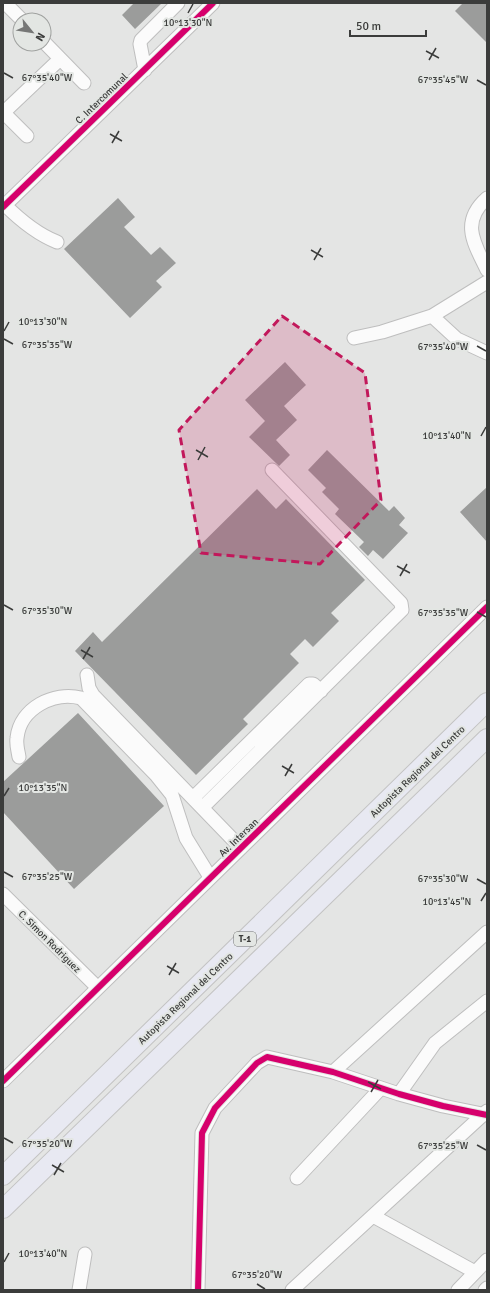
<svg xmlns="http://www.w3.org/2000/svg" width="490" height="1293" font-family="Signika,sans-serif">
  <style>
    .building { fill: #9b9c9b }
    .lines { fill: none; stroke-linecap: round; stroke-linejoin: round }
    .minor-casing { stroke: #bebebe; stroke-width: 15 }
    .highway-casing { stroke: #c3c3c3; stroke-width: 20 }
    .minor { stroke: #fbfbfb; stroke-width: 13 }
    .highway { stroke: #e8e9f2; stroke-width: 18 }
    .cycleway-casing { stroke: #e3e6e3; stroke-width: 8 }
    .cycleway { stroke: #d6006c; stroke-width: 6 }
    .marked { fill: #c2185b; fill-opacity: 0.2; stroke: #c2185b; stroke-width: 3; stroke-dasharray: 8 5; stroke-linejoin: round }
    .ticks { fill: none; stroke: #3b3c3b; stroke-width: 1.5 }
    .labels { text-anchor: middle; stroke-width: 4; stroke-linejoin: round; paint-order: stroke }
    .shield { fill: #e3e6e3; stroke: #6d6f6d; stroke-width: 1 }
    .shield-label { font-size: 9px; font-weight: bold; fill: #3b3c3b }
    .street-label { font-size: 10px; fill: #3b3c3b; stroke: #e3e6e3 }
    .ticks-label { font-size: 10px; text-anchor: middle; fill: #3b3c3b; stroke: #e3e6e3; stroke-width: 4; stroke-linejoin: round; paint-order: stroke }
  </style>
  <rect width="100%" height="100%" fill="#e4e5e4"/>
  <path class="building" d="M134,3H162L135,29L122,15Z
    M463,3H487V43L455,11Z
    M118,198L135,217L124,227L151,255L160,247L176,263L156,281L162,287L130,318L64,249Z
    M285,362L306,385L284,406L297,420L276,440L290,455L279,466L249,437L265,421L245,400Z
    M327,450L389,511L394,506L405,518L399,525L408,533L383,559L373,550L368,556L359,547L364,542L335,514L339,509L322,492L326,488L308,470Z
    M487,487V542L460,512Z
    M257,489L276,509L286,499L365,580L331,613L339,621L313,647L305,639L290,654L299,663L243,719L248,724L196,775L75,651L93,632L102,642Z
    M78,713L164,806L74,889L3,812V782Z"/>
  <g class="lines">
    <g class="minor-casing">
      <path id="minor" d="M5,3L22,20
        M44,42L84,83
        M145,70L140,44L141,40L178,3
        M3,112L27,136
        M3,113L60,59
        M487,198C460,222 474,243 487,270
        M5,205C20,220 37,234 57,242
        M3,207L213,3
        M432,316L457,339L487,353
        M354,338L382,332L432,316L487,282
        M87,675L89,688L93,695L241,848
        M19,757C18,751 16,744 17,738C20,708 54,691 81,698L156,775L172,795L186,838L210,877
        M193,798L309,684H313L321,691
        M203,807L402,610L401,603L272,470
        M3,894L98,988
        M333,1072L487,932
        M3,1081L487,607
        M399,1094L435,1043L487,1001
        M297,1178L381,1088
        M373,1216L475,1272
        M79,1290L85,1254
        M198,1290L202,1133L215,1108L257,1063L267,1057L333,1072L399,1094L443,1106L487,1115
        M292,1290L487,1111
        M458,1290L487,1260
        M485,1290L487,1288"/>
    </g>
    <g class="highway-casing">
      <path id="highway" d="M3,1176L487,702
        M3,1209L487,738"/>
    </g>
    <use href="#minor" class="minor"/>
    <use href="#highway" class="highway"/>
    <g class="cycleway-casing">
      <path id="cycleway" d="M3,207L213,3
        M3,1081L487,607
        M198,1290L202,1133L215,1108L257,1063L267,1057L333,1072L399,1094L443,1106L487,1115"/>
    </g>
    <use href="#cycleway" class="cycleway"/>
  </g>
  <path class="marked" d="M282,316L365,373L381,500L320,564L201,553L179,430Z"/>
  <path class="ticks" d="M188,13L193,4M426,51L439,58M429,60L436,48M4,73L13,78M477,80L486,85M110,134L122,141M112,143L119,131M311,250L323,257M314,260L321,248M4,331L9,322M4,339L13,344M477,346L486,351M481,436L486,427M196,450L208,457M198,460L205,447M397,566L410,573M400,576L407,564M4,605L13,610M477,612L486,617M81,650L93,657M83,659L90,647M282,766L294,773M285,776L292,764M4,796L9,788M4,872L13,877M477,879L486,884M481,901L486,893M167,966L179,973M169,975L176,963M368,1082L381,1089M371,1092L378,1080M4,1138L13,1143M477,1145L486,1150M52,1165L64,1172M54,1175L61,1163M4,1262L9,1253M257,1284L265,1289"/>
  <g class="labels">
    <rect class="shield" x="234" y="932" width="22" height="14" rx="3"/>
    <g class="shield-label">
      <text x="245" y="942">T-1</text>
    </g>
    <g class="street-label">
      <text transform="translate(101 98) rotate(-44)" y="4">C. Intercomunal</text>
      <text transform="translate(417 771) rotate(-44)" y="4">Autopista Regional del Centro</text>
      <text transform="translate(238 837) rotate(-44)" y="4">Av. Intersan</text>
      <text transform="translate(50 941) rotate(45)" y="4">C. Simon Rodriguez</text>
      <text transform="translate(185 998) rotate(-44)" y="4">Autopista Regional del Centro</text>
    </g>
  </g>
  <g class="ticks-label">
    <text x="188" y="26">10°13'30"N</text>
    <text x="47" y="81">67°35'40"W</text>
    <text x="443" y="83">67°35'45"W</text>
    <text x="43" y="325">10°13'30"N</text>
    <text x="47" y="348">67°35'35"W</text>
    <text x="443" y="350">67°35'40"W</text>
    <text x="447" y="439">10°13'40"N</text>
    <text x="47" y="614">67°35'30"W</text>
    <text x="443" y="616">67°35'35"W</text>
    <text x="43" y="791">10°13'35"N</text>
    <text x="47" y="880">67°35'25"W</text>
    <text x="443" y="882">67°35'30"W</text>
    <text x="447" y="905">10°13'45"N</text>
    <text x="47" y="1147">67°35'20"W</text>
    <text x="443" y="1149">67°35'25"W</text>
    <text x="43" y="1257">10°13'40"N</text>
    <text x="257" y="1278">67°35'20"W</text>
  </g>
  <rect width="490" height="1293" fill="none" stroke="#3b3c3b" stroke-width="8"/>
  <g transform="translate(32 32) rotate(120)"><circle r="19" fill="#e3e6e3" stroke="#a0a2a0"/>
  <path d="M0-3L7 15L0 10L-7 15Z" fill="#767776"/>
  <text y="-6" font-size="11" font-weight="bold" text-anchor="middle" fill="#3b3c3b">N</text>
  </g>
  <path d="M350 30v6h76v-6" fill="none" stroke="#3b3c3b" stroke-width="2"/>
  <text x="356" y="30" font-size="12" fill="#3b3c3b" stroke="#e3e6e3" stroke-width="3" paint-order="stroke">50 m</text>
</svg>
